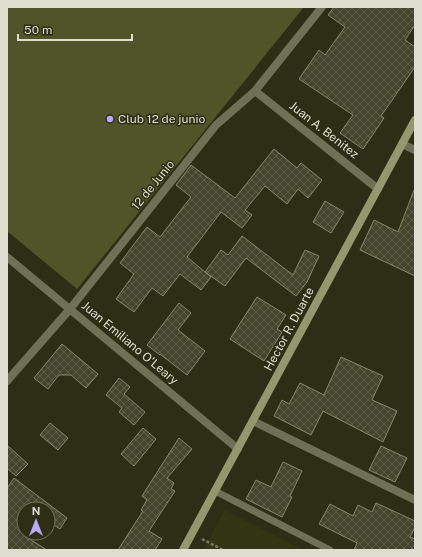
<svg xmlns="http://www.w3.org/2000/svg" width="422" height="557" font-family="'Public Sans',sans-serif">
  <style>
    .built { fill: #333514 }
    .grass { fill: #515328 }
    .building { fill: url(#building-cross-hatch); stroke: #86886c }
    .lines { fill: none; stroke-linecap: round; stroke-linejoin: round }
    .path { stroke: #7a7b67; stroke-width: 2.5; stroke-dasharray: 3 2; stroke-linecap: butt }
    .lane { stroke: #6f7157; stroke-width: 7 }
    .street { stroke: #6f7157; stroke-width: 8 }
    .secondary { stroke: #95986e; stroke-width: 8 }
    .poi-dot { fill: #b8abf7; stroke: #2d2e15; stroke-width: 1.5 }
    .labels { text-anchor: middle; stroke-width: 3; stroke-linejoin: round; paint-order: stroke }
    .poi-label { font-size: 12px; fill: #dddecf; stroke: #2d2e15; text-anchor: start }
    .street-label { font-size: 12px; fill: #dddecf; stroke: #2d2e15 }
  </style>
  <defs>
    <pattern id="building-cross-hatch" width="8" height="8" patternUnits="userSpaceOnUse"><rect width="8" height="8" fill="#43442b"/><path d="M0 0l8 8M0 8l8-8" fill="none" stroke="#5e5f49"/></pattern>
  </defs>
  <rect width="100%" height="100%" fill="#2d2e15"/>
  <path class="built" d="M225,510L304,550H203Z"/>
  <path class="grass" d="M7,7H304L77,289L7,231Z"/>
  <path class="building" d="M334,7H415V25L405,40L415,47V67L381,116L384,118L363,149L340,133L353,115L299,79L319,50L325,55L345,27L328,15Z
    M274,149L297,168L301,163L322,180L308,198L298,189L287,204L265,186L245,210L252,215L242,228L221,212L187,257L211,277L201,290L180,274L163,296L152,288L134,312L116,299L134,274L120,263L147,227L160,237L191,197L176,185L191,165L235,198Z
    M414,190H415V276L360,250L374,220L398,232Z
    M325,201L344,212L331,233L313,222Z
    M242,236L293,275L305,250L319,256L307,282L296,296L246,258L225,286L205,272L221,250L228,255Z
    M257,297L286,315L277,329L282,332L264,361L230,339Z
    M179,303L191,313L178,330L205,351L187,375L160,354V355L147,345Z
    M62,344L98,374L86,388L71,375H59L48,389L34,378Z
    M341,357L383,376L372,400L397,411L383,442L323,411L311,435L274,416L282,400L289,404L300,383L324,395Z
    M119,378L130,387L124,394L145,412L134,425L119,412L122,408L106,395Z
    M50,423L68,438L58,450L40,435Z
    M143,428L156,439L134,466L121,454Z
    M179,438L192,449L167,478L174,483L171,489L175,491L149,531L162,539L155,550H118L143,511L141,510L147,500L142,496Z
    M7,445L28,464L16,476L7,468Z
    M381,446L407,458L395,482L369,470Z
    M283,462L302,471L290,496L292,497L282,517L246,499L256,480L271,487Z
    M14,478L67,518L60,529L48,521V509H24V533H31L28,538L47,550H7V488Z
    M376,503L415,521V527L410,537L415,539V550H354L357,543L319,524L330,504L353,516L358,505L372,512Z"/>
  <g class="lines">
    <path class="path" d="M202,539L223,550"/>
    <path class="lane" d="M215,491L330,550"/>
    <path class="street" d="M255,91L378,189
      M402,144L415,150
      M7,257L238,449
      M7,381L70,309L216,125L255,91L322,7
      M253,421L415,500"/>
    <path class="secondary" d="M183,550L415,120"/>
  </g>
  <circle class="poi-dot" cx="110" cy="119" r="4"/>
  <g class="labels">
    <g class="poi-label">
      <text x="118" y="123">Club 12 de junio</text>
    </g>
    <g class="street-label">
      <text transform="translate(324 130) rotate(38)" y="4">Juan A. Benitez</text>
      <text transform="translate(153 185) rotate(-51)" y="4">12 de Junio</text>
      <text transform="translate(289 329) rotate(-62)" y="4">Hector R. Duarte</text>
      <text transform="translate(130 343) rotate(40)" y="4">Juan Emiliano O'Leary</text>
    </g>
  </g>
  <rect width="422" height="557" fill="none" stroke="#dddecf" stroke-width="16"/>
  <g transform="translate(36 521)"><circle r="19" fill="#2d2e15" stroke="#73745f"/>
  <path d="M0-3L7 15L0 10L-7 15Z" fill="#b8abf7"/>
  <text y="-6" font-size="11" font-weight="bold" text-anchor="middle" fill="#dddecf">N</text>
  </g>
  <path d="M18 34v6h114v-6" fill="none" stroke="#dddecf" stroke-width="2"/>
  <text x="24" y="34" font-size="12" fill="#dddecf" stroke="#2d2e15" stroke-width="3" paint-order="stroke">50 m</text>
</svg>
